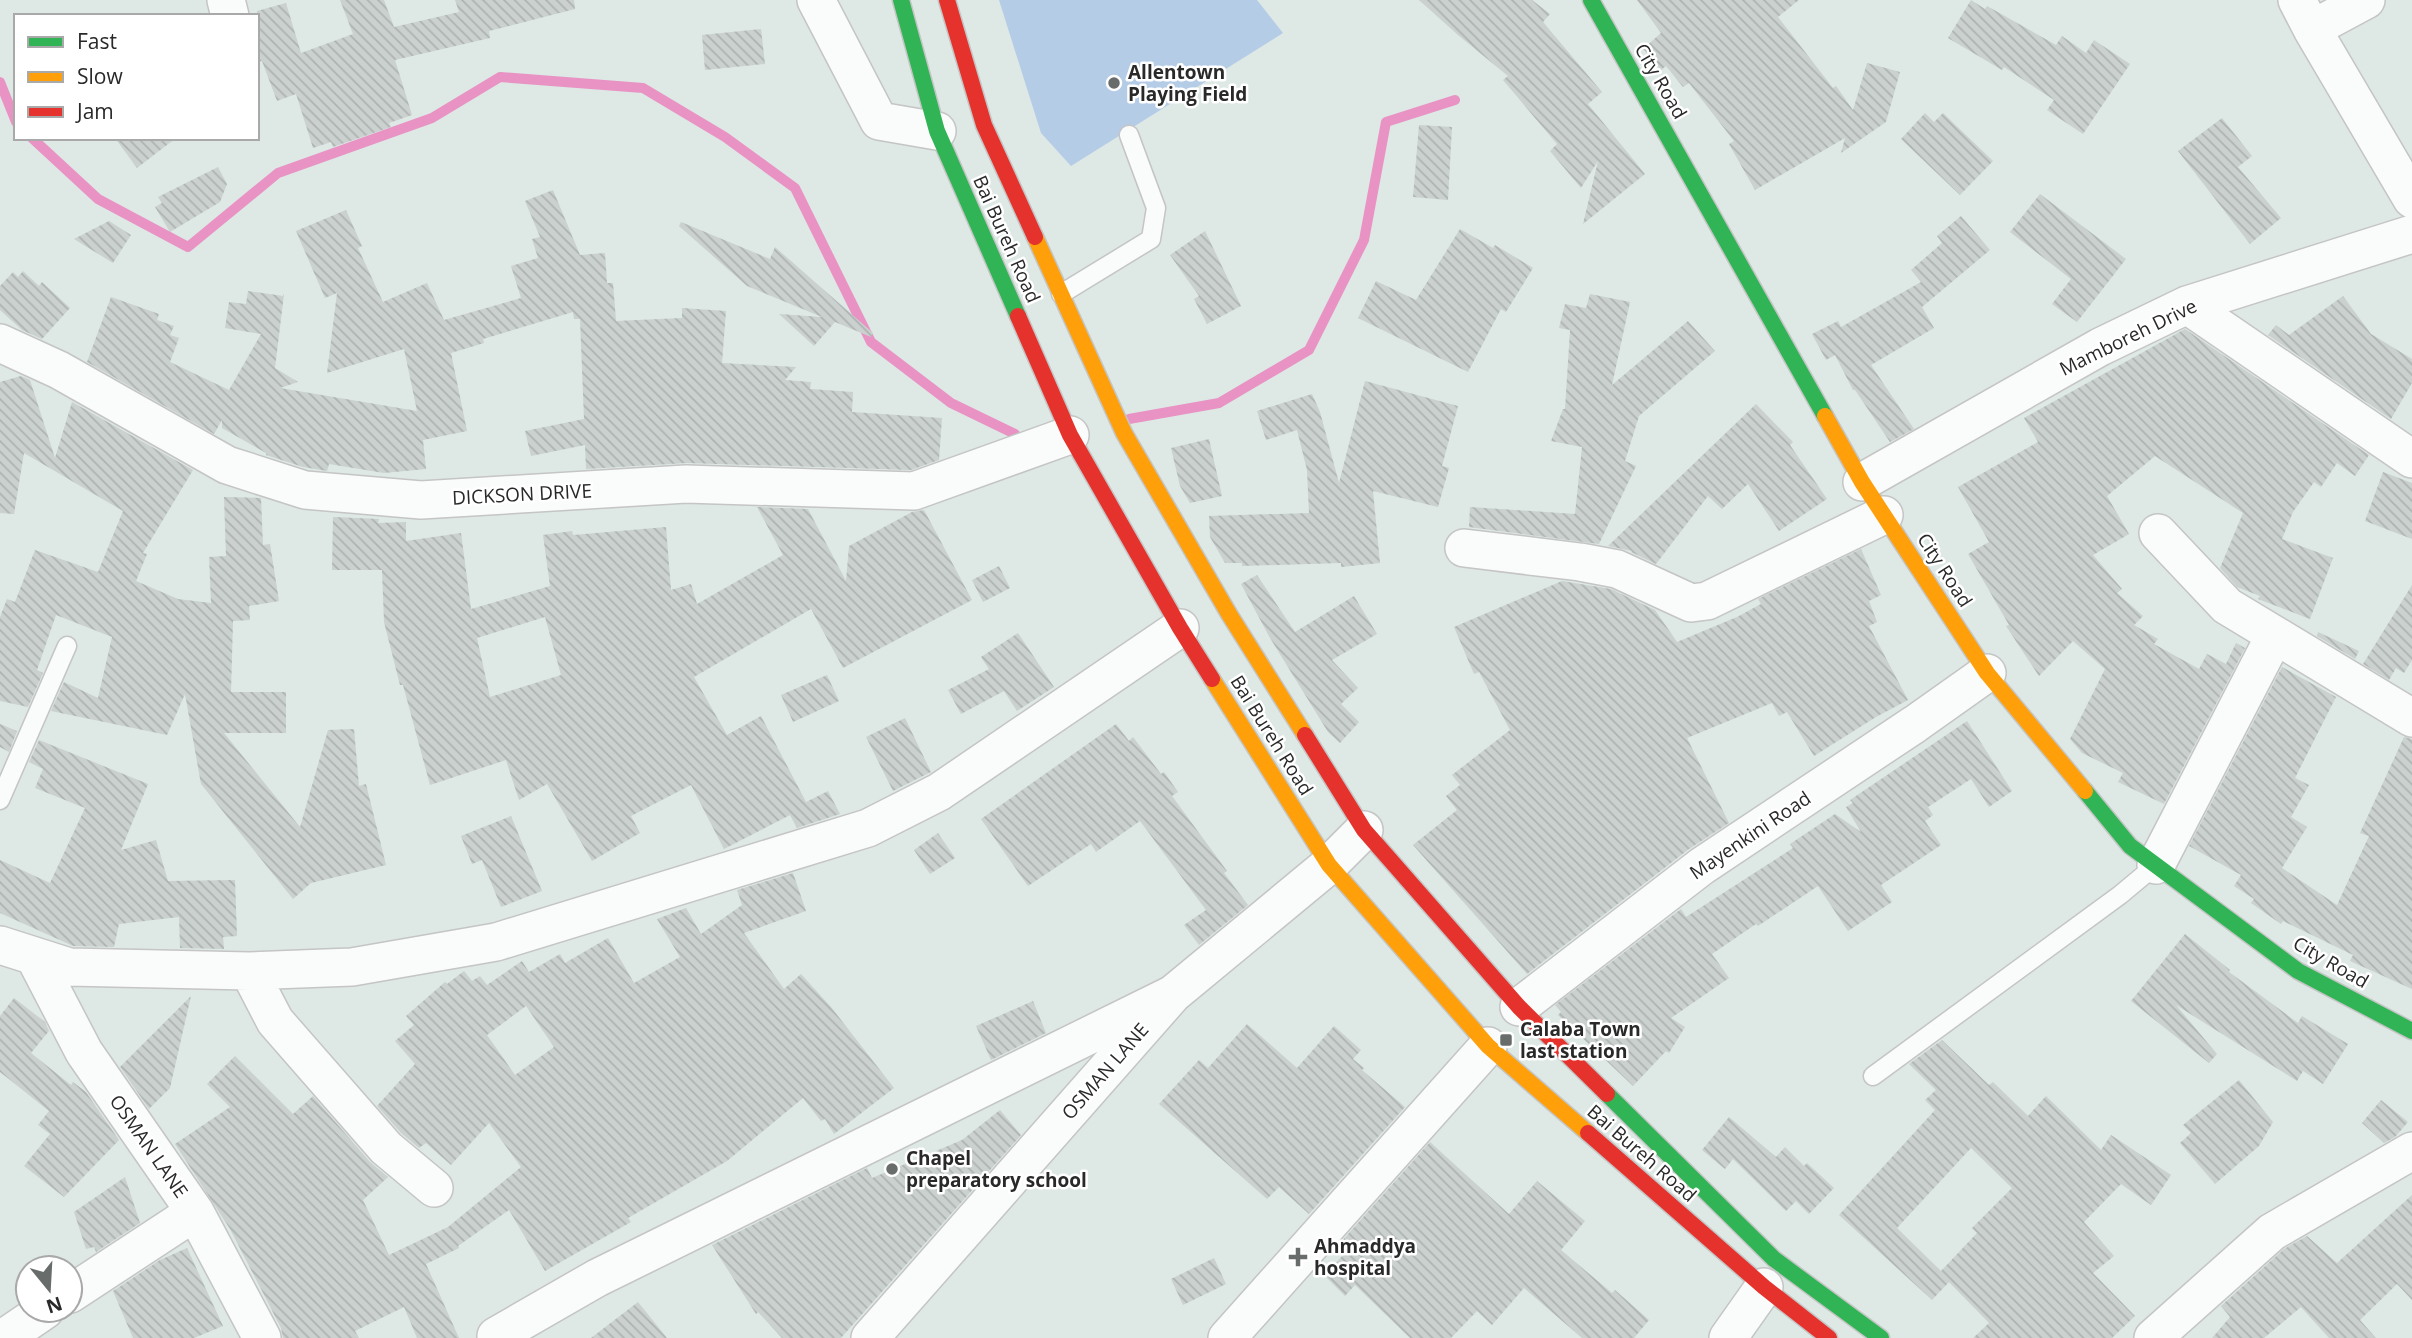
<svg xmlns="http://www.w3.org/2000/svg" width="2412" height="1338" font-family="'Open Sans',sans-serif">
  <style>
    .pitch { fill: #b5cce7 }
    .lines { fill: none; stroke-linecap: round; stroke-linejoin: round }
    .stream { stroke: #e893c3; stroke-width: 10 }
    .building { fill: url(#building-back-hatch); fill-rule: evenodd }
    .lane-casing { stroke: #c4c5c4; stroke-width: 21 }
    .street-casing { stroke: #c4c5c4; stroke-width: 40 }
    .fast-casing { stroke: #c4c5c4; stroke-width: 19 }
    .slow-casing { stroke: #c4c5c4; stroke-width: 19 }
    .jam-casing { stroke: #c4c5c4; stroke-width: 19 }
    .lane { stroke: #fafcfb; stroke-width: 18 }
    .street { stroke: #fafcfb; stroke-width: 37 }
    .fast { stroke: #30b455; stroke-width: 16 }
    .slow { stroke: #ff9f0a; stroke-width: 16 }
    .jam { stroke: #e5322d; stroke-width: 16 }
    .poi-dot { fill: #686c6b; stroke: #fff; stroke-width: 2.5 }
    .labels { text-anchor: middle; stroke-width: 5; stroke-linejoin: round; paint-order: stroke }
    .poi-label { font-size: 19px; font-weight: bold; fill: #292929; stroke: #fff; text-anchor: start }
    .street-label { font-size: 19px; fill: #292929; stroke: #fff }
  </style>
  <defs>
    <pattern id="building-back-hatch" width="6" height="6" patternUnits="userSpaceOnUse" patternTransform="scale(1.75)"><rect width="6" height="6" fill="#cad1cf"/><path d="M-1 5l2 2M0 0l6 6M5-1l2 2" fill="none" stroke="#aeb3b2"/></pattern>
  </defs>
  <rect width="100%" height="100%" fill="#dee8e5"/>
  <path class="pitch" d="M999,0H1257L1283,33L1071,166L1041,133Z"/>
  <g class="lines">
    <path class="stream" d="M0,82L16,122
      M32,138L98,199L188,247L278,173L432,118L500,77L643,88L725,137L795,188L871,342L951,403L1015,434
      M1129,419L1219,403L1309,350L1364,240L1386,122L1455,100"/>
  </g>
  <path class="building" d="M340,0H384L394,27L459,12L455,0H574L575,9L489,31L490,38L395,60L412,115L389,123L391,127L333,147L331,142L313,148L296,94L277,101L262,61L257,62V11L286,3L301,53L353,34Z
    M1419,0H1532L1550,14L1543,22L1602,92L1588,104L1645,174L1583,224L1598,161L1581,188L1550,151L1557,144L1503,80L1508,76L1458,35Z
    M1637,0H1799L1778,17L1833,88L1836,86L1853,110L1867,63L1900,72L1886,122L1841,153L1845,138L1755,190L1729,144L1734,141L1689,83L1683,87L1666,66L1661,70L1643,49L1661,33Z
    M1971,0L1985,9L1987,6L2056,45L2062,36L2086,53L2094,40L2130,64L2083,134L2047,110L2054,100L2004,67L2002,70L1948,38Z
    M761,29L765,64L705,70L702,35Z
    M1925,113L1934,122L1943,113L1993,161L1960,195L1901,139Z
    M2222,118L2252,156L2238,167L2281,218L2250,244L2178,151Z
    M1419,125L1452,127L1448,200L1413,197Z
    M115,138H176L137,168Z
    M218,167L227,184L220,202L170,232L155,207L162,203L158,197Z
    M553,190L580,255L605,253L607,283H613L616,321L682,318V308L726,311L722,363L796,367L785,380L811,382L810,389L853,392L852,412L942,418L939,460L911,470L687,463L586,469L585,445L531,456L525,431L584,419L580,319H574L573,312L483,339L484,343L451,353L467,431L423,440L426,469L384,473L329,464L327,471L303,467L266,455V453L222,428V420L214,434L87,362L111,297L159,314L157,320L174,326L170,335L179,338L170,362L229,390L261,334L225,328L229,302L246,304L248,291L283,296L284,294L275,368L298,382L280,388L417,411L404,349L327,373L337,293L325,298L296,231L346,210L362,246L358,248L383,302L427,283L444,320L521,298L511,266L538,258L532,239L540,237L525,201Z
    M2040,194L2126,259L2077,322L2052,304L2071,279L2010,232Z
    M1961,216L1990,250L1922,307L1934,328L1871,365L1914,429L1890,442L1855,390H1853L1835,355L1826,360L1812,334L1838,321L1841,327L1921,282L1911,270L1942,243L1937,236Z
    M109,221L131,235L113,263L74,239Z
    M681,222L770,259L775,247L873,333L871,337L835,322L814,346L779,314L822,317L747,286L679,226Z
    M1460,229L1493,248L1495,245L1533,268L1506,312L1501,309L1468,372L1358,318L1376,281L1416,300Z
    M1205,231L1241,306L1207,324L1194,299L1199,296L1170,255Z
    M23,271L39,286L42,282L70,308L42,339L22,330L0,310V286L13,272L18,277Z
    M1590,294L1630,302L1612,385L1688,321L1715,351L1639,416L1625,461L1636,466L1599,544L1469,527L1470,507L1575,514L1582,447L1551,441L1563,409H1565L1570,330L1559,328L1565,304L1586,308Z
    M2343,296L2371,334L2412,359V383L2391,419L2268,335L2276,325L2289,335Z
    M2185,329L2369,455L2355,476L2337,463L2321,487L2314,482L2293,512L2282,539L2333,558L2310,619L2258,599L2260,596L2237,587L2220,568L2243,513L2155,456L2107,496L2129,534L2093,555L2122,589L2117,593L2143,616L2134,625L2158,639L2154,644L2199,669L2207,654L2226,664L2236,643L2245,648L2164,804L2118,782L2123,773L2082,753L2070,739L2105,669L2073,641L2039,676L2006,626L2009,625L1968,554L1989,542L1958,487L2038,442L2024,418Z
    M21,376L30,380L55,458L72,402L193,470L143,553L147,554L136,581L178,599L211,603L209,557L226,556L224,497L261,498L263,545L270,544L279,601L249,606L250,620L233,621L231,692H286V733H224L300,827L328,730L354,729L359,786L366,784L386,865L311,883L293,899L201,784L185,694L167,735L51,711L64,682L98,698L112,637L56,615L37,670L43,673L28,707L0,701V617L7,599L15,602L35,550L98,572L123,511L24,453L14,514L0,513V382Z
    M1365,381L1458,406L1442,466L1449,468L1438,507L1373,491L1380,563L1341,567V563L1242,566V563H1225L1210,537L1209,516L1309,513L1307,470L1297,430L1266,440L1257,411L1312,394L1320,412L1339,483Z
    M1756,404L1793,442L1790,445L1827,499L1779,531L1748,484L1722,509L1708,496L1656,564L1631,552L1632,551L1608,546Z
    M1209,439L1222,496L1190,503L1180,486L1171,448Z
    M2383,472L2412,483V539L2365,521Z
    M757,507L808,509L846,581L849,546L912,512L924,510L972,600L843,668L811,609L694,677L727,735L761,716L806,802L828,791L840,814L797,828L790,815L724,849L691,785L631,816L640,833L592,861L547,784L519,800L506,760L430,785L403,685H400L384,622L382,570H332L333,517L379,519L378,523L406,522V541L461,533L471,609L550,586L543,535L572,531L573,535L666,527L671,590L691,584L697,604L783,555ZM545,617L561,675L490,697L477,638Z
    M1861,549L1881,595L1869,601L1877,622L1869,626L1908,700L1876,717L1814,756L1787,712L1779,716L1772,703L1687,738L1729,823L1689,849L1527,974L1413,845L1457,810L1446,796L1460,785L1452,775L1510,730L1479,672L1474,674L1454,627L1562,581L1611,589L1655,610L1677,642L1737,617L1761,604L1758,599Z
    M999,566L1010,588L983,602L972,580Z
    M1257,575L1295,632L1354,596L1377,634L1332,660L1358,688L1341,704L1359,722L1340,743L1328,732L1270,638L1241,584Z
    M2412,585V660L2404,673L2396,668L2389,680L2363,664Z
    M2318,632L2359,651L2355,659L2317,636Z
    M1018,633L1054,687L1017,711L1004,691L961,714L948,690L989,669L981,657Z
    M2282,667L2336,697L2295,778L2309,785L2291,817L2307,827L2282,868L2337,905L2369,836L2360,833L2404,737L2412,739V989L2350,961L2353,955L2283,921L2281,924L2251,903L2254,899L2234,886L2241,875L2189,846Z
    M827,675L839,701L793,722L781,695Z
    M905,718L931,772L893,791L866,737Z
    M1967,721L2012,791L1989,807L1971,779L1928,807L1933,815L1925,821L1941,845L1881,885L1892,902L1848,931L1818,886L1758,926L1756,924L1712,954L1729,978L1671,1018L1685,1027L1669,1053L1666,1051L1633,1086L1558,1015L1561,1012L1555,1005L1681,909L1686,917L1793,848L1790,844L1835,814L1861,832L1846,807L1853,803L1850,800Z
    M0,724L17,731L9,752L0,747Z
    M1116,724L1129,741L1133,737L1161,774L1164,772L1178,792L1172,796L1227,871L1224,873L1248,905L1199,945L1184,925L1206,910L1140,821L1096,852L1091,844L1028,886L981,819Z
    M39,740L148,784L121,850L156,840L168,881L235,880L237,936L223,937L224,949L180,948L179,917L119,924L114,947L73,946L0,913V860L50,883L85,808L35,788L43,769L29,762Z
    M511,816L542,891L501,907L482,860L472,864L461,836Z
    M938,833L955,858L930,874L914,850Z
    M793,873L806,911L744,933L784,989L801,974L831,1007L894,1088L834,1134L825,1119L821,1121L803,1098L727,1161L628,1218L631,1222L545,1271L509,1210L458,1246L459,1248L426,1264L459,1338H417L404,1307L355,1331L359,1338H283L281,1328L230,1229L175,1144L230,1107L207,1084L235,1056L293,1114L313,1096L370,1162L388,1177L363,1200L389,1255L448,1227L521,1167L489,1123L451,1165L426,1143L419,1148L401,1133L377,1106L415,1064L395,1041L414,1025L406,1016L445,982L447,984L464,971L472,981L480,976L487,985L522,961L529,972L560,954L565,963L608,938L634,983L680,957L657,919L686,908L701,934L742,905L737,890ZM526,1006L554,1047L515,1075L487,1035Z
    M2185,934L2230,970L2229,972L2298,1023L2302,1016L2348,1044L2323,1084L2303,1071L2297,1081L2176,1005L2217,1054L2209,1063L2131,1001Z
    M191,996L170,1088L149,1109L120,1067Z
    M14,998L45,1022L49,1031L31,1053L71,1085L73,1082L86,1092L119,1140L64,1197L24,1166L50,1134L38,1125L49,1111L0,1072V1016Z
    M1033,1001L1046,1033L991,1060L976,1026Z
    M1247,1024L1297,1068L1334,1026L1361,1050L1353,1059L1364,1068L1362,1070L1405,1107L1309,1214L1279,1187L1267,1199L1159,1104L1199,1060L1208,1068Z
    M1942,1040L1989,1085L1993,1082L2028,1116L2046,1096L2101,1150L2111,1135L2171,1175L2151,1205L2121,1184L2084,1222L2114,1256L2093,1273L2135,1316L2112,1338H1973L1989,1323L1949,1282L1932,1300L1839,1215L1935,1110L1925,1100L1936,1090L1909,1064ZM1971,1148L2012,1188L1972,1228L1977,1233L1941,1271L1897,1228Z
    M2239,1080L2273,1122L2259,1146L2215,1184L2180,1143L2191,1133L2183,1125Z
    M2381,1100L2408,1122L2395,1137L2384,1143L2362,1123Z
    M1000,1110L1021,1135L841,1338H782L758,1312L756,1314L712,1245L867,1168L872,1178L962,1140Z
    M1729,1117L1776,1157L1785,1147L1804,1166L1807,1163L1834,1188L1809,1214L1796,1201L1786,1211L1733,1159L1725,1169L1702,1150Z
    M1430,1142L1509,1214L1537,1181L1585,1221L1561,1250L1612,1293L1615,1290L1649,1320L1634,1338H1582L1524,1288L1492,1325L1477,1311L1451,1338H1410L1355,1285L1345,1296L1324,1275L1349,1249L1341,1242Z
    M125,1177L140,1223L96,1252L94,1247L86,1249L74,1212Z
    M2412,1195V1300L2397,1284L2360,1320L2376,1338H2329L2301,1307L2264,1338H2212L2230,1317L2221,1306L2284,1249L2307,1236L2337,1263Z
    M187,1248L223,1326L194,1338H133L113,1291L160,1260Z
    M1214,1258L1226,1284L1183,1305L1171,1279Z
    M638,1302L667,1338H591Z"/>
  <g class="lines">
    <g class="lane-casing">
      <path id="lane" d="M1061,294L1151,239L1156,208L1129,135
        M0,800L67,646
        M1873,1076L2120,895L2156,865"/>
    </g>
    <g class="street-casing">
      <path id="street" d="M226,0L230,16
        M816,0L879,121L937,131
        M2297,0L2312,29
        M2366,0L2312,29L2412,199
        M2187,305L2412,459
        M0,343L59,370L227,465L305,490L421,500L686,484L914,491L1070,435
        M1862,482L2100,347L2187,305L2412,234
        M2158,533L2227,606L2275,635
        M1464,548L1580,562L1617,569L1691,603L1707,601L1884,515
        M2156,865L2275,635L2412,718
        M0,945L69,967L249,971L352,967L496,942L868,828L939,792L1180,628
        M34,956L84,1052L195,1212L262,1338
        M249,971L275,1021L386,1148L434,1188
        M1519,1007L1702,866L1915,724L1987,673
        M70,1294L195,1212
        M496,1336L597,1278L1173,994
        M4,1338L45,1310
        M870,1338L1173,994L1329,865L1364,830
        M1227,1338L1488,1046
        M1728,1338L1764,1287
        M2153,1338L2272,1232L2412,1151"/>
    </g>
    <g class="fast-casing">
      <path id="fast" d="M901,0L937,131L1018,316
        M1591,0L1825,416
        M2085,791L2130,846L2298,971L2412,1031
        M1607,1094L1774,1259L1881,1338"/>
    </g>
    <g class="slow-casing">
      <path id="slow" d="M1035,237L1124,433L1229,614L1305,735
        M1825,416L1862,482L1987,673L2085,791
        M1212,679L1329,865L1488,1046L1588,1133"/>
    </g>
    <g class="jam-casing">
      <path id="jam" d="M947,0L984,125L1035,237
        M1018,316L1070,435L1180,628L1212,679
        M1305,735L1364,830L1519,1007L1607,1094
        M1588,1133L1764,1287L1829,1338"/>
    </g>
    <use href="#lane" class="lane"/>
    <use href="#street" class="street"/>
    <use href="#fast" class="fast"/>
    <use href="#slow" class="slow"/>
    <use href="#jam" class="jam"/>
  </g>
  <g class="poi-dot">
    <circle cx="1114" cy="83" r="7"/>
    <rect x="1499" y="1033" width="14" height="14" rx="3.5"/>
    <circle cx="892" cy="1169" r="7"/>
    <path d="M1294.5 1246.5h7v7h7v7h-7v7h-7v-7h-7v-7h7z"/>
  </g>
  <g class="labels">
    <g class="poi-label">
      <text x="1128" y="79">Allentown<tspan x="1128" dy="22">Playing Field</tspan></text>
      <text x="1520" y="1036">Calaba Town<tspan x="1520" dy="22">last station</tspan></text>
      <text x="906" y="1165">Chapel<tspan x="906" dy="22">preparatory school</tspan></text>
      <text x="1314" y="1253">Ahmaddya<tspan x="1314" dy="22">hospital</tspan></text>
    </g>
    <g class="street-label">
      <text transform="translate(1661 81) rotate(60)" y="7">City Road</text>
      <text transform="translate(1007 239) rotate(66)" y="7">Bai Bureh Road</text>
      <text transform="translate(2128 337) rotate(-26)" y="7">Mamboreh Drive</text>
      <text transform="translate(522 494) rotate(-3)" y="7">DICKSON DRIVE</text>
      <text transform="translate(1945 570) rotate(57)" y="7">City Road</text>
      <text transform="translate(1272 735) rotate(58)" y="7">Bai Bureh Road</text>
      <text transform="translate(1750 835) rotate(-34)" y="7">Mayenkini Road</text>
      <text transform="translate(2331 962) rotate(30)" y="7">City Road</text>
      <text transform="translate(1105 1071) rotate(-49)" y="7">OSMAN LANE</text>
      <text transform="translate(149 1146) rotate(55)" y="7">OSMAN LANE</text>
      <text transform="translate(1642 1153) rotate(41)" y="7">Bai Bureh Road</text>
    </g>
  </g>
  <rect x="14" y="14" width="245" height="126" fill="#ffffff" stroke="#a9a9a9" stroke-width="2"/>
  <rect x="28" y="37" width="35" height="10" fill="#30b455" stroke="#a9a9a9" stroke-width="2"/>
  <text x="77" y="49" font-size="21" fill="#292929">Fast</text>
  <rect x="28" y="72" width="35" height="10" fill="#ff9f0a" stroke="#a9a9a9" stroke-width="2"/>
  <text x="77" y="84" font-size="21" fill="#292929">Slow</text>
  <rect x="28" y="107" width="35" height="10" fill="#e5322d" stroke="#a9a9a9" stroke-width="2"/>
  <text x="77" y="119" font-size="21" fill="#292929">Jam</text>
  <g transform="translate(49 1289) rotate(162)"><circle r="33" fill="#ffffff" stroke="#a9a9a9" stroke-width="2"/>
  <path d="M0-5L12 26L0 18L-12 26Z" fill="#686c6b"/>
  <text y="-10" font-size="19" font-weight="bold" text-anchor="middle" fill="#292929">N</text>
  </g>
</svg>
